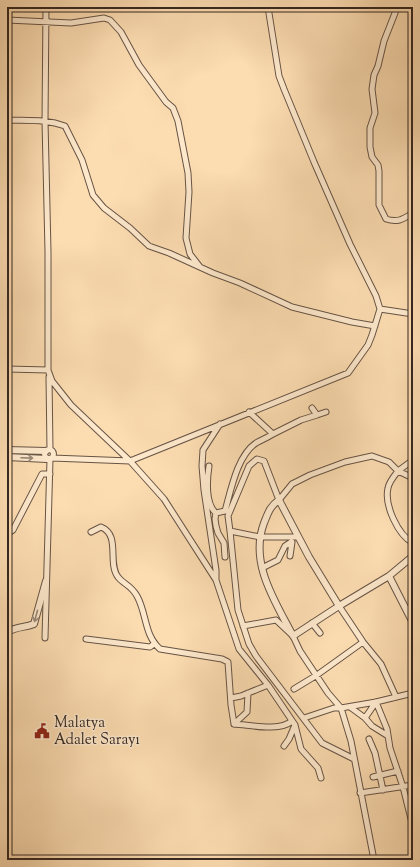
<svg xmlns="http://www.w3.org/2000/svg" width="420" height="867" font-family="'Sorts Mill Goudy',serif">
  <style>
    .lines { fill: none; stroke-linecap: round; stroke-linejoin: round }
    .minor-casing { stroke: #675445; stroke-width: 7 }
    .tertiary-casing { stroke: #675445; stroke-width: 8 }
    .minor { stroke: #fde8cc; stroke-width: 5 }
    .tertiary { stroke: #fde8cc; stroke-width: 6 }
    .oneway { stroke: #998876 }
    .labels { text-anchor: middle; stroke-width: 3; stroke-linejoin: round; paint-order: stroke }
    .poi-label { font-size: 15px; fill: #352721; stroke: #fde8cc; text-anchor: start }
  </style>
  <rect width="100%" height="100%" fill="#fcdcb1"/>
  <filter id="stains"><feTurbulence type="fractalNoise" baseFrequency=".005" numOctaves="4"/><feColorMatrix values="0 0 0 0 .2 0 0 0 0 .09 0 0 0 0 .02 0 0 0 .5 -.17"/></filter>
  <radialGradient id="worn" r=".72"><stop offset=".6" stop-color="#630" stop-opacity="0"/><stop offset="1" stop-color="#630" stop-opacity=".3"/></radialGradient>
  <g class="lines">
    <g class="minor-casing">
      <path id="minor" d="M396,7L395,13L384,41L378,66L374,75L372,89L375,113L370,128V147L372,157L378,165L379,171V205L386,219C398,223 403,219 413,213
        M7,20L71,23L104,18L110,20L121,32L139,65L166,102L173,108L178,121L188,173L189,192L186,238L190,254L200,267
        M7,120C27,121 46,119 65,126L82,160L93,195L104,208L130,228L149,246L169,253L213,273L240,283L292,307L352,322L375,326
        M380,309L413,314
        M7,369L48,370V252L45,121L46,7
        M48,370L52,381L71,405L130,461L164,499L216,580L239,649L268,685L295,725L301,749L318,768L321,778
        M49,377L50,450
        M317,415L326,412
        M273,434L301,420L317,415L312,408
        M44.5 454a4.5 4.5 0 1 1 9 0a4.5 4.5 0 1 1-9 0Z
        M52,458L130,461L348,373L368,345L372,335L380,309L376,296L350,244L314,162L284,89L279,76L268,7
        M413,460L398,471L413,478
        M209,466C207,479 205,504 216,513L225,511C231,490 237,456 256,443C261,440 267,438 273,434L249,412
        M279,500L292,484L310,475L345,462L372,456L389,462L398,471C394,476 389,482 388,488C384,505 398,535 413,543
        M216,513L215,519L216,526L218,533L224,543L225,557
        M230,531L228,516L249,466L257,459L264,461L279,500
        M91,532L101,527C121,535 107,563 118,577C123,584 131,585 137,596C147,614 144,635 160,649L222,659L228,662L231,705L234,724
        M7,534L13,530L42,474H50
        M297,537H260L230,531L238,610L249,644L256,656L322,743L354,759
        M290,556L292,542
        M262,568L278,560L285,546L291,542
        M216,579V570L204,490L202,466L203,450L220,424
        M339,606L363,642L381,664L396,697
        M312,623L320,633
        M243,626L276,620L293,636L300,651L328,693L341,708L351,741L374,860
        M45,638L50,459
        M86,639L150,647L154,644
        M294,689L317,675L363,642
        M231,698L241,696L268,685
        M376,702L387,729L390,748L403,787L413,827
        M376,702L365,718L372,726L388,736
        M350,707L365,718
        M304,718L334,708H341L376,702L413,693
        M234,724C251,725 279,732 292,721
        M234,724L247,712L248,693
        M369,739L375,753L383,790
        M284,746L289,739L295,725
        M373,777L398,771
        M360,793L413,785"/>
    </g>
    <g class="tertiary-casing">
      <path id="tertiary" d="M7,450L46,451
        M7,457L47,459
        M389,576L413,623
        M339,606L309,557L279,500C270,506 268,513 264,523C249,563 275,601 293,636L339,606L389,576L413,556
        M7,632C18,626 24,628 34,624L46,581"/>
    </g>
    <use href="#minor" class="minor"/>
    <use href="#tertiary" class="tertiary"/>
  </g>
  <defs><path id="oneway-shaft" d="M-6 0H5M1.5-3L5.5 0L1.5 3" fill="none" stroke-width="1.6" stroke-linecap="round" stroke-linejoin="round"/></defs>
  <g class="oneway">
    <use href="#oneway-shaft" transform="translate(27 458) rotate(2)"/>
    <use href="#oneway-shaft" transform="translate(36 616) rotate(105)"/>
  </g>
  <defs>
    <g id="civic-bare" transform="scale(1.2)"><path d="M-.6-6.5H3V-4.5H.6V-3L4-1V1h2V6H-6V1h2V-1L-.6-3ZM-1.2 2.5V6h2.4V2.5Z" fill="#8f2418" stroke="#fde8cc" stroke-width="2.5" paint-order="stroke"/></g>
  </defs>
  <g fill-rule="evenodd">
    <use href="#civic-bare" x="42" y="731"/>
  </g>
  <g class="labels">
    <g class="poi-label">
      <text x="54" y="727">Malatya<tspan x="54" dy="17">Adalet Sarayı</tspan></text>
    </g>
  </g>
  <rect width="420" height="867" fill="none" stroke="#fcdcb1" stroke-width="24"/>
  <rect x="8" y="8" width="404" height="851" fill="none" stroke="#352721" stroke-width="2"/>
  <rect x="12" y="12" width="396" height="843" fill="none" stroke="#352721"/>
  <rect width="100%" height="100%" filter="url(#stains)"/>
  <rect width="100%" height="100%" fill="url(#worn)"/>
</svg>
